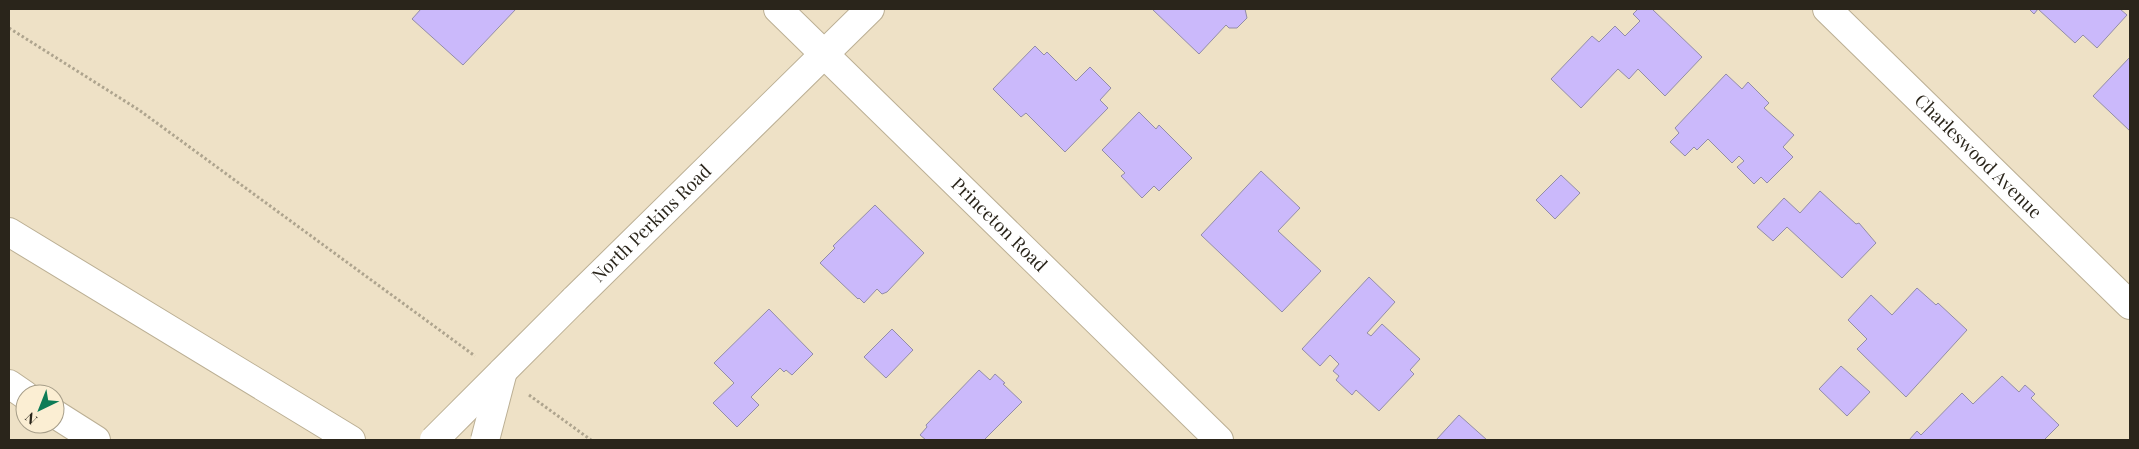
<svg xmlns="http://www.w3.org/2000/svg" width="2139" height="449" font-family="'Playfair Display',serif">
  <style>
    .building { fill: #cbb9fb; stroke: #938da7 }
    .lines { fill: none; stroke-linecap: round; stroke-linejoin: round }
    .minor-casing { stroke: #bbaf94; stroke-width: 30 }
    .major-casing { stroke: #bbaf94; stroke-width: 30 }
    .highway-casing { stroke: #bbaf94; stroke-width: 30 }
    .path { stroke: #aea48e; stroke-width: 3; stroke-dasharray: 2.5 2.5; stroke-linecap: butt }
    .minor { stroke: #fff; stroke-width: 28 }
    .major { stroke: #fff; stroke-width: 28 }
    .highway { stroke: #fff; stroke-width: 28 }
    .major-bridge-casing { stroke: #bbaf94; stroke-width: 30; stroke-linecap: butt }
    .highway-bridge-casing { stroke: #bbaf94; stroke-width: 30; stroke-linecap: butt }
    .major-bridge { stroke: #fff; stroke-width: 28 }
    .highway-bridge { stroke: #fff; stroke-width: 28 }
    .labels { text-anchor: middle; stroke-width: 4.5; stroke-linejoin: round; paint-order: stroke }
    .street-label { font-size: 18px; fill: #2a251b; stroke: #fbeed3 }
  </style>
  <rect width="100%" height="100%" fill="#eee1c6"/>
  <path class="building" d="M421,9H516L463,65L412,19Z
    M1152,9H1245L1247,18L1237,28H1229L1226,25L1199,54Z
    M1638,9H1652L1702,57L1665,96L1638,69L1629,79L1618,69L1581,108L1551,79L1592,36L1599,42L1615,26L1625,36L1640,21L1633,14Z
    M2029,9H2120L2127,15L2097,48L2083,35L2075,43L2038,9L2034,14Z
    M1035,46L1044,55L1047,52L1076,81L1090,67L1111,88L1100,100L1108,108L1065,152L1026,113L1021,117L993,89Z
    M2130,57V131L2093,96Z
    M1726,74L1742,89L1748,82L1769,103L1764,108L1794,135L1783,147L1793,157L1767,183L1761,177L1754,184L1737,167L1744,161L1739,156L1732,163L1708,139L1697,150L1694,147L1685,156L1670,142L1679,133L1675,128Z
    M1139,112L1156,129L1159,125L1192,158L1159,191L1154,186L1142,198L1121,176L1125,173L1102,150Z
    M1261,171L1300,208L1278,231L1321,271L1282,312L1201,235Z
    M1561,175L1580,193L1555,219L1536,200Z
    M1820,191L1856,224L1859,223L1876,243L1842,278L1787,227L1773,241L1757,227L1784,198L1800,213Z
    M875,205L924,253L887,292L882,294L877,289L864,303L859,298L858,299L820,263L835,248L833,246Z
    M1369,277L1395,302L1367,333L1371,336L1382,324L1420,359L1410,370L1414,374L1379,411L1356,390L1352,395L1336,380L1339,376L1333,371L1339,364L1330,355L1320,366L1302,349Z
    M1917,288L1936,305L1938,303L1967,330L1906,397L1857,349L1867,339L1848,320L1871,295L1892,315Z
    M769,309L813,354L792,375L786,370L784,372L780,368L751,397L759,405L737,427L713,403L734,383L714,363Z
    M892,329L913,350L886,378L864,357Z
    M1841,366L1870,392L1847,416L1819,389Z
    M979,370L990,380L995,374L1005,383L1003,384L1022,402L984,440H926L920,435L927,427L926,425Z
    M2002,376L2019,392L2025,385L2035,394L2031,398L2059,425L2044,440H1909L1917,431L1921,435L1962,393L1973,404Z
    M1459,415L1487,440H1436Z"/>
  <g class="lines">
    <g class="minor-casing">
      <g id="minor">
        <path id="s1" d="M778,9L1219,440"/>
        <path id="s2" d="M1827,9L2130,305"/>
      </g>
    </g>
    <g class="major-casing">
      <g id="major">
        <path id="s3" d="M574,300L870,9"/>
      </g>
    </g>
    <g class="highway-casing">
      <path id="highway" d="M9,232L351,440
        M9,384L25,395
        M55,414L96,440"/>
    </g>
    <path class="path" d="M9,28L139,110L475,356
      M529,395L591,440"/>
    <use href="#minor" class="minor"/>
    <use href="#major" class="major"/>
    <use href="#highway" class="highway"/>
    <g class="major-bridge-casing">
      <path id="major-bridge" d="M434,440L574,300"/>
    </g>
    <g class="highway-bridge-casing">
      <path id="highway-bridge" d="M485,440L503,371"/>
    </g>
    <use href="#major-bridge" class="major-bridge"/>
    <use href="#highway-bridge" class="highway-bridge"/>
  </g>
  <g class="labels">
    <g class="street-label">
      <text dy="6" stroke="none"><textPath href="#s2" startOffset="211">Charleswood Avenue</textPath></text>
      <text dy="6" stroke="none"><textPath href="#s3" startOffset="109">North Perkins Road</textPath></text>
      <text dy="6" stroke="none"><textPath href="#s1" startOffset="309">Princeton Road</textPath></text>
    </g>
  </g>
  <rect width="2139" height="449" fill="none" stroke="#2a251b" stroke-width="20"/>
  <g transform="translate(40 409) rotate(223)"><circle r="24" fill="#fbeed3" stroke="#a79e89"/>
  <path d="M0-4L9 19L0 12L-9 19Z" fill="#0e7c57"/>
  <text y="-8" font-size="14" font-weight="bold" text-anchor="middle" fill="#2a251b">N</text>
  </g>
</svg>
